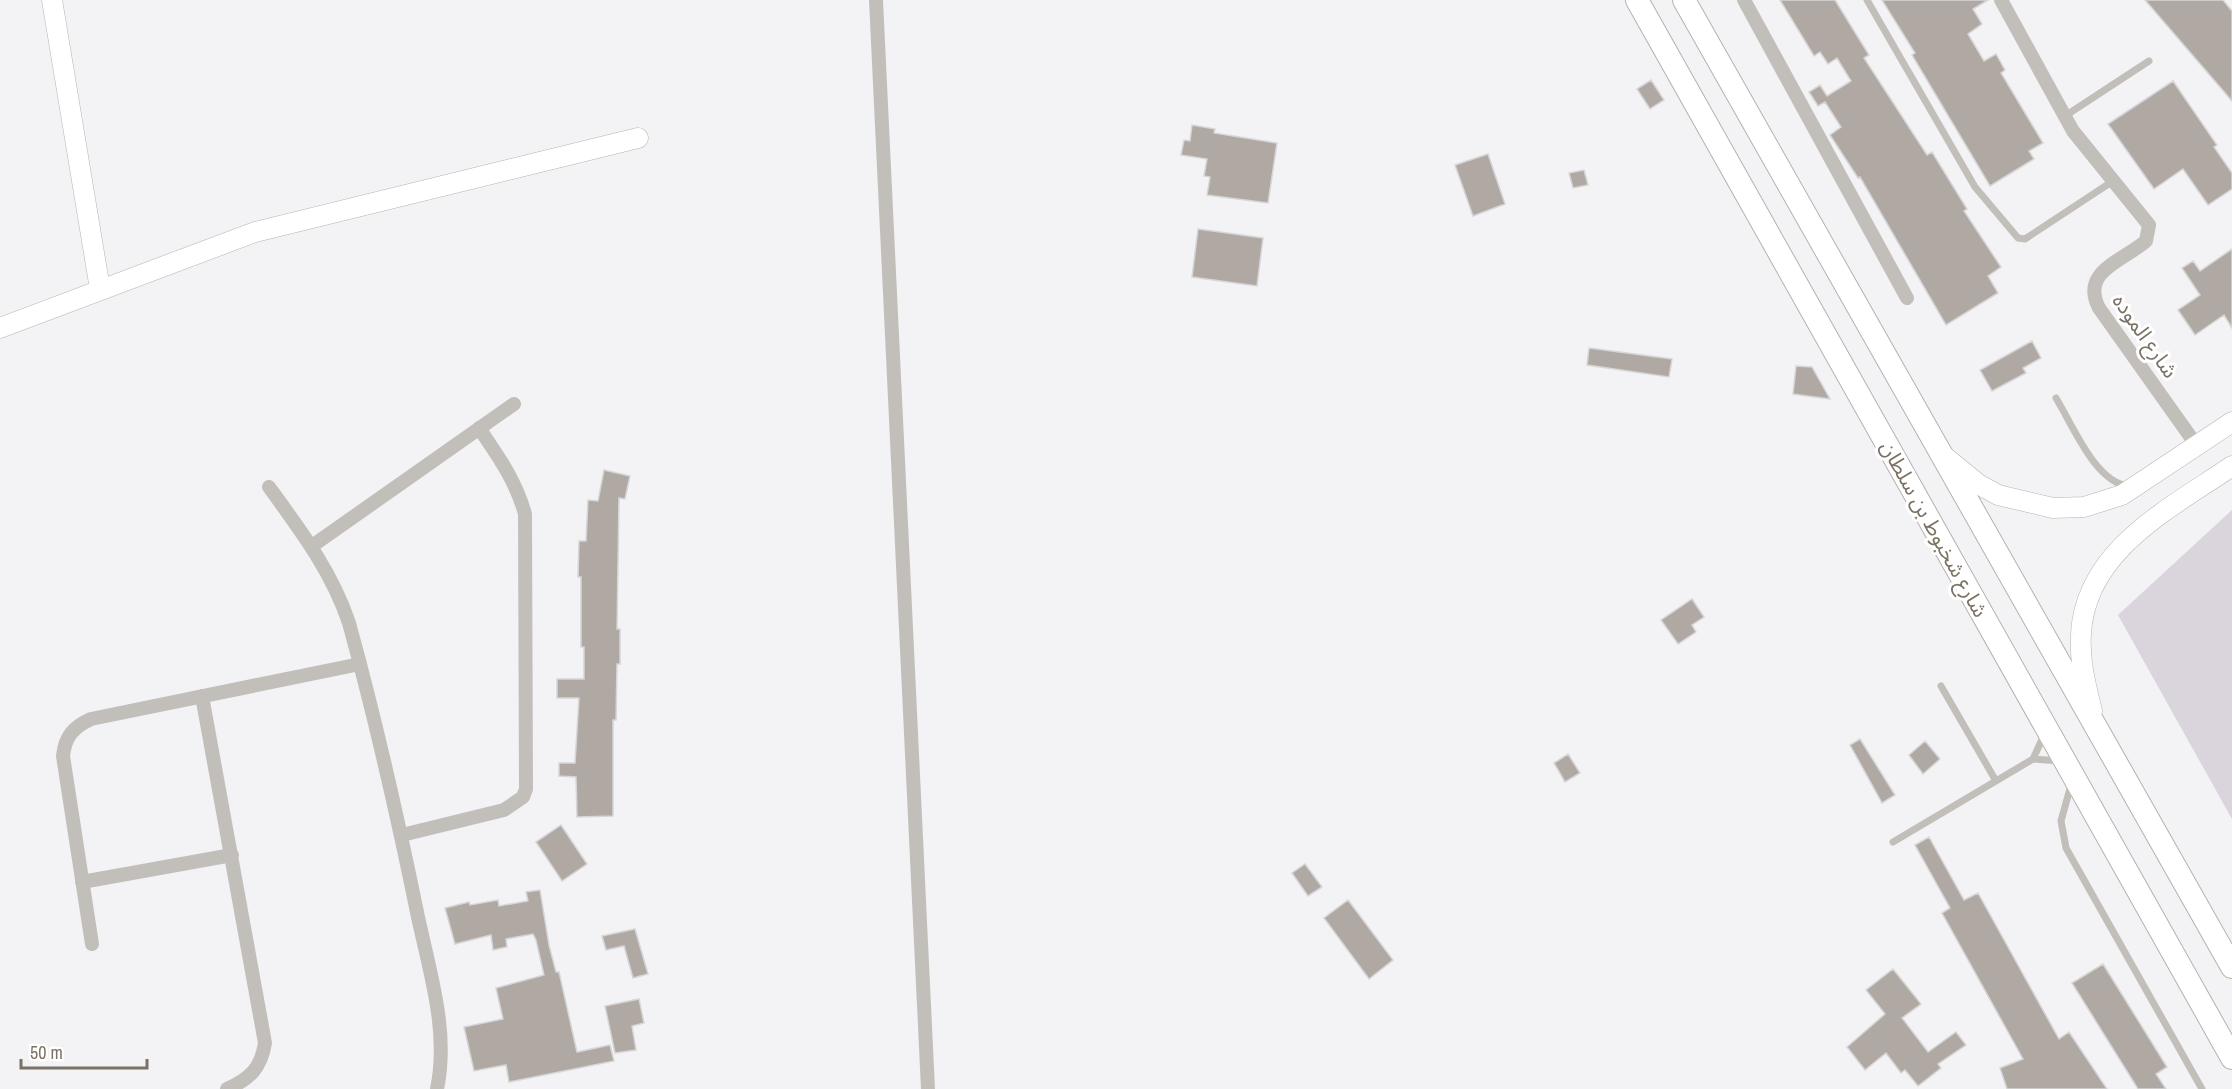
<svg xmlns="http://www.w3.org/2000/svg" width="2232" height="1089" font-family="'Archivo Narrow','Noto Sans Arabic',sans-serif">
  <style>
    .green { fill: #dad4dc }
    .building { fill: #b0a9a3; stroke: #d6d5d7; stroke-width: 1.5 }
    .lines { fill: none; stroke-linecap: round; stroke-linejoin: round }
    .secondary-casing { stroke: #b7b3ad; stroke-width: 21 }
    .primary-casing { stroke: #b5b1ad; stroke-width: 24 }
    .lane { stroke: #c2bfbb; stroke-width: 7 }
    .street { stroke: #c2bfbb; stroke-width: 14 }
    .secondary { stroke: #fff; stroke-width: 20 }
    .primary { stroke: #fff; stroke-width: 22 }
    .labels { text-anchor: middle; stroke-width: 6; stroke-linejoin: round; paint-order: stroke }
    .street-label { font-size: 21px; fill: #7b7164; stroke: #fff }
  </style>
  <rect width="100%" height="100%" fill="#f3f3f6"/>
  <path class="green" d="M2232,510V819L2118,615Z"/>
  <path class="building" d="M1780,0H1835L1869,55L1864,58L1927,155L1932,152L1967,209L1964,211L2001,267L1988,276L1998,293L1946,325L1860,177L1858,178L1830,135L1841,127L1825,102L1818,106L1809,92L1820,85L1827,96L1851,81L1837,58L1828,64L1820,52L1814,56Z
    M1882,0H1988L1973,9L1982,24L1968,34L1984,61L1996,54L2005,70L2001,73L2043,143L2029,151L2034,159L1990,186L1912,55L1915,53Z
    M2145,0H2223L2232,11V101Z
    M1651,80L1664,100L1650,109L1637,89Z
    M2173,81L2217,145L2214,147L2232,173V189L2208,205L2183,169L2154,189L2108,124Z
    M1192,125L1215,129L1214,133L1277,143L1268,203L1207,195L1210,177L1204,176L1207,159L1181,155L1184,140L1190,141Z
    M1488,154L1505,204L1473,216L1455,165Z
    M1584,170L1588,185L1573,188L1569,173Z
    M1198,229L1263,238L1257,286L1192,277Z
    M2232,249V328L2224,315L2195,335L2178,310L2200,295L2182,268L2193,261L2200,271Z
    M2032,341L2041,358L2023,368L2026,373L1992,391L1980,370Z
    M1589,348L1672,359L1669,377L1587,365Z
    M1796,366L1812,367L1830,399L1793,394Z
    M604,470L630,476L625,499L619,498L617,629H620V664H617L616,720H613V816L577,817L576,777L559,776V763H575L579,698H557V679H584V647H581V577H578L579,541H586L588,500L598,501Z
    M1692,599L1704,617L1692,625L1696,632L1678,644L1661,620Z
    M1860,739L1895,795L1882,803L1850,745Z
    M1925,741L1940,759L1923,774L1909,755Z
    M1568,754L1580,773L1565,782L1554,763Z
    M561,825L587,864L562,881L536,842Z
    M1929,837L1964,900L1978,893L2059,1039L2069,1032L2107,1089H2007L2000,1068L2023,1059L1942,913L1950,908L1915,845Z
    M1305,864L1322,887L1308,896L1292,873Z
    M540,890L549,945L556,972H559L577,1052L610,1045L614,1061L509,1082L506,1065L474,1071L464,1027L503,1019L496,988L544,975L536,940L533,934L506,939L507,947L493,950L491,935L455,944L445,908L469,902L470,905L498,900L499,906L528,901L526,892Z
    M1348,900L1393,960L1369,979L1324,918Z
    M635,929L648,974L633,978L624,946L606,950L602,936Z
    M2103,964L2167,1067L2156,1074L2166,1089H2138L2072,983Z
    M1893,969L1921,1004L1902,1018L1928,1052L1956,1032L1966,1045L1938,1064L1941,1068L1918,1086L1905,1070L1901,1073L1886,1053L1865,1070L1847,1047L1885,1014L1866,990Z
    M639,999L644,1023L632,1026L636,1050L615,1053L605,1006Z"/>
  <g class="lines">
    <g class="secondary-casing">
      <path id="secondary" d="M52,0L100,289
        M0,328L255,232L638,138
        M1945,457L1978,484L1998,495L2053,508L2084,507L2122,495L2232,422
        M2092,711C2086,686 2079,660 2081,634C2085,550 2171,508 2232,466"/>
    </g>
    <g class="primary-casing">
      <path id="primary" d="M1637,0L2232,1058
        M1684,0L2232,967"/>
    </g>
    <path class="lane" d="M1867,0L1975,187L2018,238L2025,239L2113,181
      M2065,116L2149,61
      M2056,398C2072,424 2095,482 2128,486
      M1941,686L1996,781
      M2033,759L2060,761
      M2071,785L2061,821L2066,848L2202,1089
      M1893,842L2033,759L2044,735"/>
    <path class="street" d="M876,0L928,1089
      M1744,0L1907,298
      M2001,0L2073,131L2149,225L2146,241C2123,261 2080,271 2099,308L2197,446
      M269,487C301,531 332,572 349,623C376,721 398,819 418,917C430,973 449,1032 437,1089
      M312,546L514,404
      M202,696L265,1043C261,1068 250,1079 227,1089
      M402,835L504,810L523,797L526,789L525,514C516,481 498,456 479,428
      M82,882L232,855
      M92,944L63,756C65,737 73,727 91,719L360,664"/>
    <use href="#secondary" class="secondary"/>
    <use href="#primary" class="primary"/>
  </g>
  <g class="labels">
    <g class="street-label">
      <text transform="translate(2145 336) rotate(55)" y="7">شارع الموده</text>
      <text transform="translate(1934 529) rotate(61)" y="7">شارع شخبوط بن سلطان</text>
    </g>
  </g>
  <path d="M21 1059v9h126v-9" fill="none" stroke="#7b7164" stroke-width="3"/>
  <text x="30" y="1059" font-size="18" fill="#7b7164" stroke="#ffffff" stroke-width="4.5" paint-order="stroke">50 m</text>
</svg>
